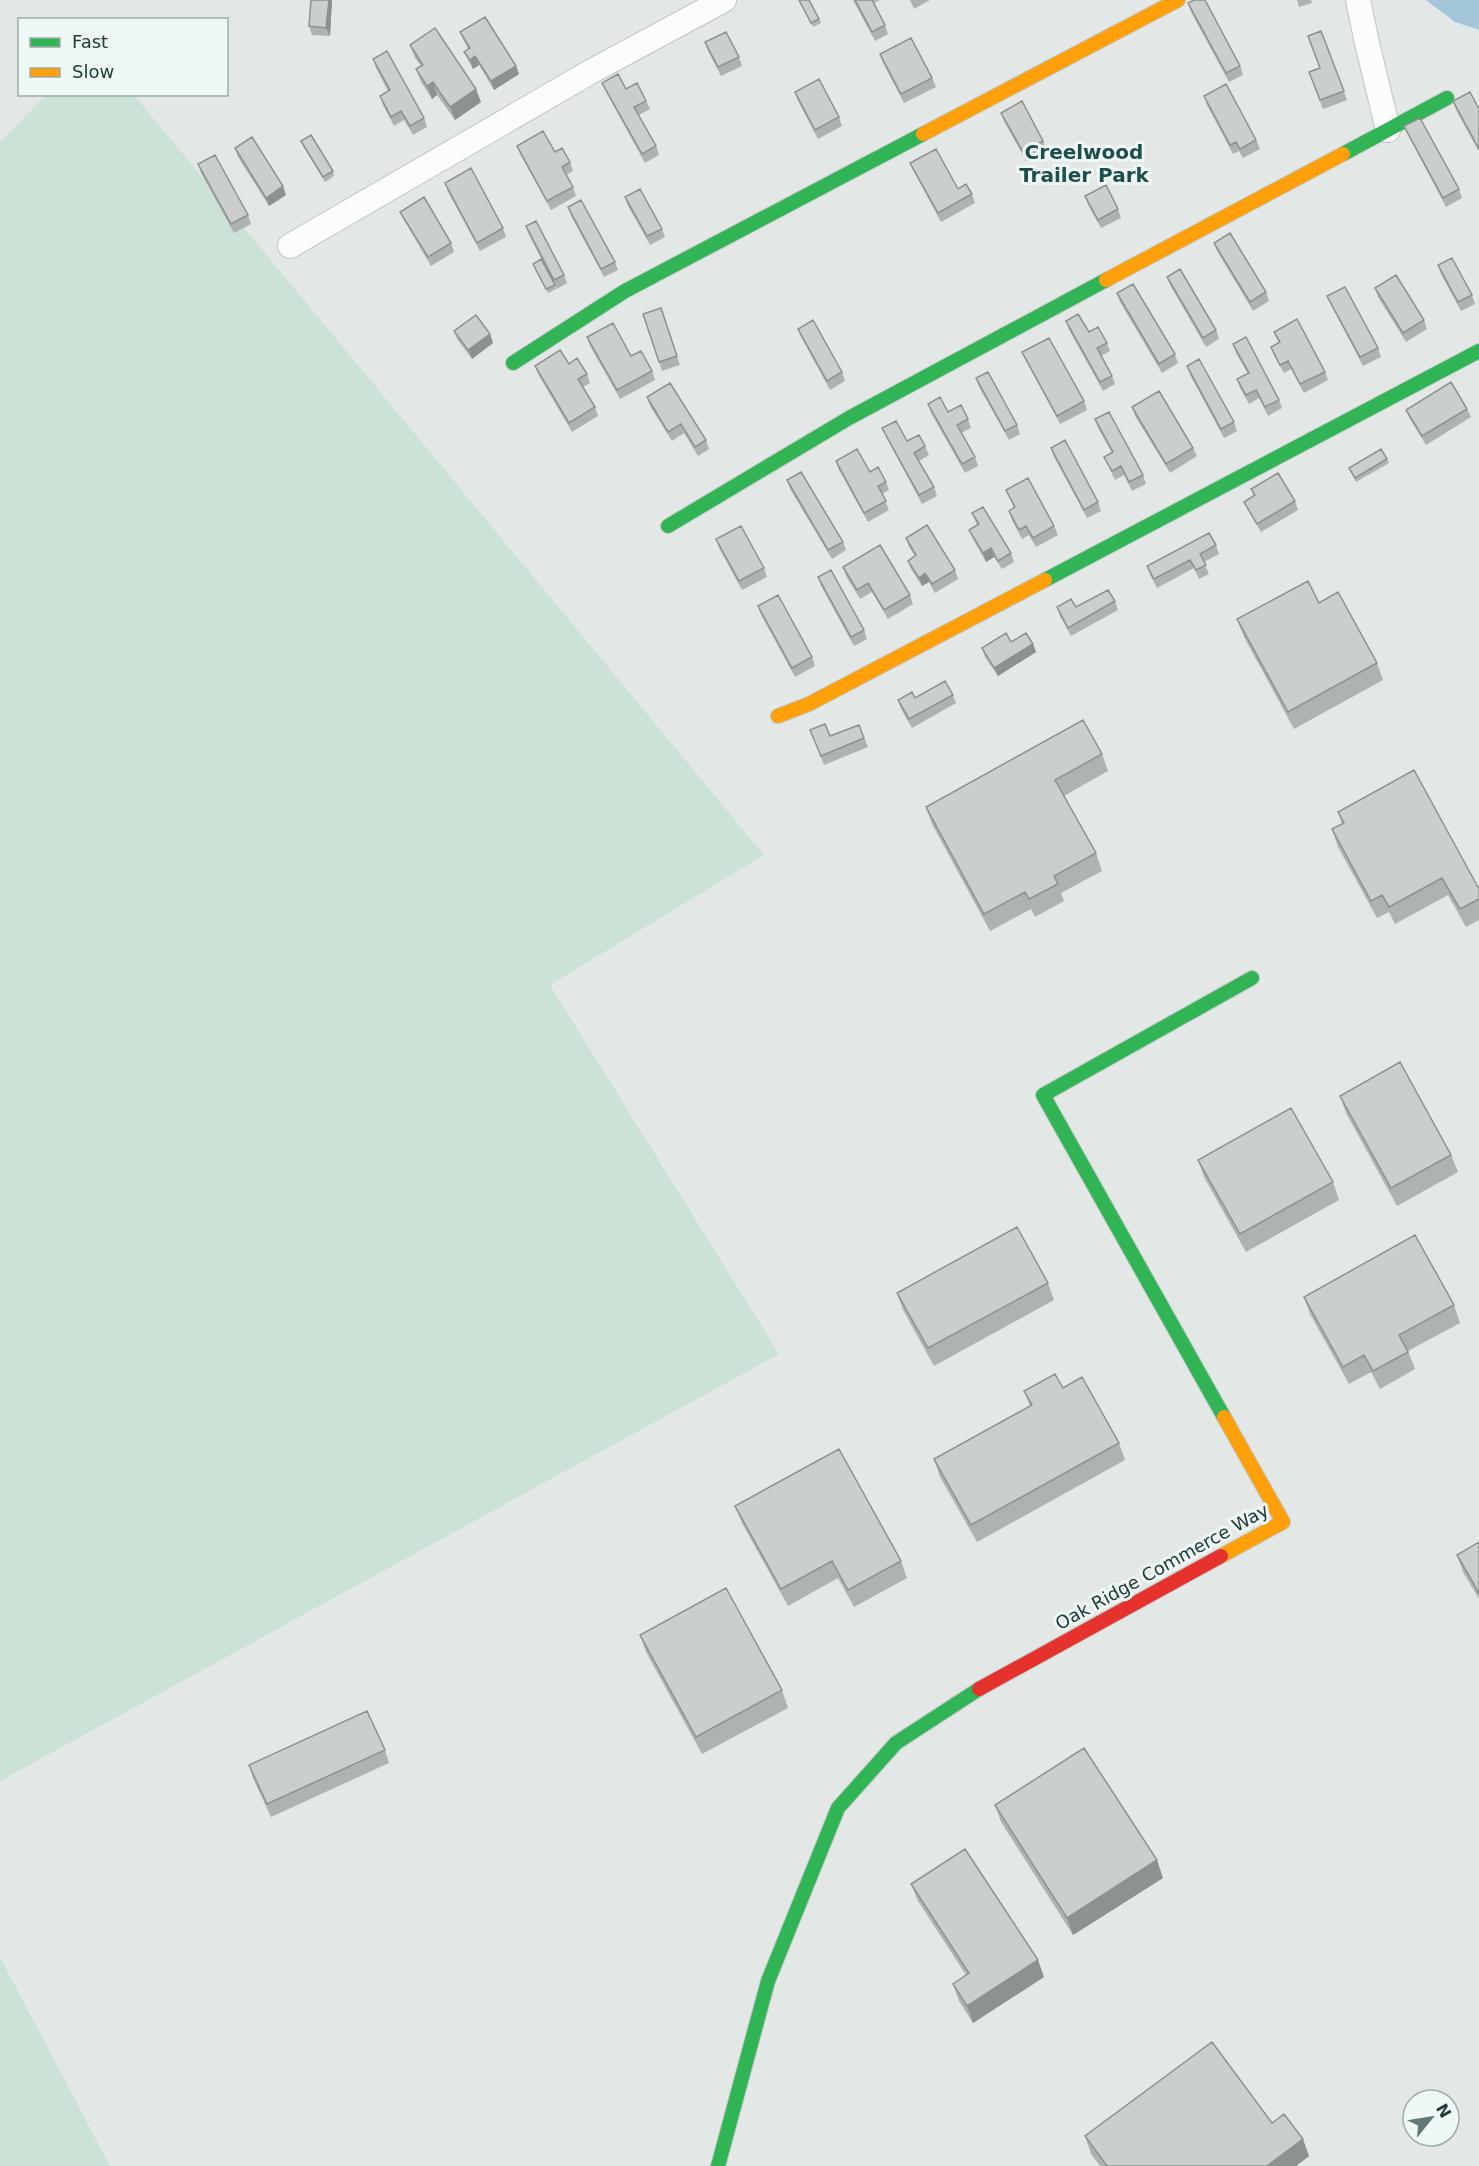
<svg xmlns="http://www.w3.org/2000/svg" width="1479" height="2166" font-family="'DejaVu Sans',sans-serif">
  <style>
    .green { fill: #cbe2d6 }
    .water { fill: #a2c6d8 }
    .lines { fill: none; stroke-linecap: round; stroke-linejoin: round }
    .street-casing { stroke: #c0c5c4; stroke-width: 26 }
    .fast-casing { stroke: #bec6c4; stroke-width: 16 }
    .slow-casing { stroke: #bec6c4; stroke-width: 16 }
    .jam-casing { stroke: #bec6c4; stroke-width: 16 }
    .street { stroke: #fbfcfb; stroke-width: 24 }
    .fast { stroke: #30b455; stroke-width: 14 }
    .slow { stroke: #ff9f0a; stroke-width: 14 }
    .jam { stroke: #e5322d; stroke-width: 14 }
    .wall { fill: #aeb2b1 }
    .shaded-wall { fill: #8d9190 }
    .building { fill: #cacfce; stroke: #8d9190; stroke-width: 1.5 }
    .labels { text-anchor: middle; stroke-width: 6; stroke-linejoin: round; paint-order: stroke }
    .street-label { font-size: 18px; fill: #203c3a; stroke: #f0f8f5 }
    .neighbourhood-label { font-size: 20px; font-weight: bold; fill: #1c4e4c; stroke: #f0f8f5 }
  </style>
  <rect width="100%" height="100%" fill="#e3e8e7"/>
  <path class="green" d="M46,95H134L764,855L550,985L779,1354L0,1781V142Z
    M0,1957L110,2166H0Z"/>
  <path class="water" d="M1426,0H1479V30L1455,22Z"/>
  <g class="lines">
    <g class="street-casing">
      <path id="street" d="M1358,0L1367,43L1388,130
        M290,246L592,71L724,0"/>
    </g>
    <g class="fast-casing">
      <path id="fast" d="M1343,154L1447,98
        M513,363L625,291L923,134
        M668,526L849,418L1106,280
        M1045,580L1479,351
        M1224,1417L1043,1095L1252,978
        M718,2166L768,1981L838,1808L896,1743L979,1689"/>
    </g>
    <g class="slow-casing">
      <path id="slow" d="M923,134L1178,0
        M1106,280L1343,154
        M778,716L809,704L1045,580
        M1221,1556L1283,1522L1224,1417"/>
    </g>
    <g class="jam-casing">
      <path id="jam" d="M979,1689L1221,1556"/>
    </g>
    <use href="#street" class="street"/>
    <use href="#fast" class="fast"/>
    <use href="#slow" class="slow"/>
    <use href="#jam" class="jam"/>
  </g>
  <path class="wall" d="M332,0L330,36L312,35L309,26Z
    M799,0L819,19L821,23L813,27Z
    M853,0H880L874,3L885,25L888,34L875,41Z
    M910,0H930L914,9Z
    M1297,0H1311L1312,3L1299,7Z
    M1188,3L1240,66L1243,75L1229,82L1191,12Z
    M1321,31L1347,100L1323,109L1309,72L1320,68Z
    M460,32L516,66L519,74L494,90L479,65L473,69L468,60L464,52L468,49L464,41Z
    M705,42L739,57L742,66L721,76L708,51Z
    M410,45L481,102L455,120L437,95L432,99L421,82L416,69L421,66L415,58Z
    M880,54L932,78L936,87L904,103L883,63Z
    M373,59L424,118L427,127L413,135L404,120L394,126L383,105L380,96L388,91L376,68Z
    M602,83L626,89L646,101L650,109L639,115L656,146L659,155L645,163L606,92Z
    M795,92L839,117L842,126L818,139L798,101Z
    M1204,96L1256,140L1260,149L1243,158L1239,151L1233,154L1207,105Z
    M1453,101L1479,109V152L1456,110Z
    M1001,113L1043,141L1047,149L1026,161L1004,121Z
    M1404,126L1459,189L1462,198L1446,207L1408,135Z
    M301,141L333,171L334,176L325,182L303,146Z
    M517,146L555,152L570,162L573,171L566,175L573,187L576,196L551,210L520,154Z
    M235,148L286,195L269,206L238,157Z
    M910,163L958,189L972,194L975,203L941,222L914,172Z
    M198,164L248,215L251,224L234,233L201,173Z
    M445,183L503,228L506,237L480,251L448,192Z
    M1085,196L1118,209L1121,218L1101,228L1088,205Z
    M625,197L662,229L665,237L650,245L628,206Z
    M568,207L615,262L618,270L604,277L571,216Z
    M400,212L451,243L454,252L431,266L404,220Z
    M526,226L564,275L567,283L557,289L529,235Z
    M1214,243L1266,292L1269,301L1253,311L1217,251Z
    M533,264L555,285L556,289L548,293Z
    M1438,265L1472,295L1475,304L1461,311L1441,274Z
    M1167,277L1216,330L1219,339L1206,347L1170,285Z
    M1375,288L1424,320L1427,329L1406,342L1378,297Z
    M1117,293L1175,354L1178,363L1162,373L1120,302Z
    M1327,296L1378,348L1381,357L1363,366L1331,305Z
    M661,308L680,365L662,371L643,314Z
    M1066,321L1107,343L1110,351L1101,356L1112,376L1115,384L1103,391L1069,330Z
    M798,329L842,372L845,381L830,390L801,337Z
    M454,331L490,334L493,343L472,359L457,339Z
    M1274,332L1325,372L1328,380L1304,393L1291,369L1284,373L1274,356L1271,347L1279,343Z
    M587,337L631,356L652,371L655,380L620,399L590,346Z
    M1233,344L1279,400L1282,408L1268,416L1259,398L1249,404L1240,388L1237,379L1248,374L1236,353Z
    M1022,352L1084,401L1087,410L1060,424L1026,361Z
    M569,364L587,374L590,383L583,387L595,407L598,416L572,432L538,374L535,366Z
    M1187,366L1234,422L1237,431L1224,438L1190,375Z
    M976,378L1017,425L1020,434L1009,440L979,387Z
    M647,397L706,440L709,449L698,456L684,433L672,441L650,406Z
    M928,404L968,419L971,428L961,433L975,457L978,466L965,473L931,413Z
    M1132,407L1193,448L1197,456L1170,473L1135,416Z
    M1467,409L1471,417L1426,445L1410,419L1406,410Z
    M1095,419L1143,475L1146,484L1132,491L1124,475L1115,480L1104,457L1112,453L1098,428Z
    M882,428L907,441L925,446L929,455L919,461L934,487L937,496L922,504L886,437Z
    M1051,448L1098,502L1101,511L1087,518L1054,457Z
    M1387,459L1389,463L1356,482L1349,468Z
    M836,461L870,472L886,482L889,490L882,494L889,510L868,522L839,470Z
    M787,480L843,542L846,550L832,559L790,489Z
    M1251,489L1295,501L1298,510L1261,532L1248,510L1244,502L1254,496Z
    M1006,490L1054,526L1058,535L1036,547L1029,535L1022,539L1012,520L1009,511L1014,508Z
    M972,513L1011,553L1014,562L1002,569L994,557L986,562L973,539L969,530L977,525Z
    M906,538L955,570L958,579L935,593L929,582L922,586L911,569L908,561L915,556L909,547Z
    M716,539L764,568L767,577L742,590L719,548Z
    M1216,545L1219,554L1204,562L1209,574L1199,579L1194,568L1157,588L1150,575L1147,566Z
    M843,567L910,595L913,604L888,619L872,592L860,599L846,576Z
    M818,577L864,630L867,639L854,646L821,586Z
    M1115,601L1118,610L1071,636L1060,616L1057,607H1076Z
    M1319,603L1377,663L1383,680L1294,729L1244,637L1237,619Z
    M758,606L812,657L815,666L795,677L761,615Z
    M1011,642L1033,644L1036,652L998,676L985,657L982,648Z
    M953,695L956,703L912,728L901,709L898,700Z
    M859,725L868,747L824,765L810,730L830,736Z
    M1102,754L1108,771L1064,796L1096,853L1102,871L1061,893L1064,901L1035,917L1031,909L990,931L932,824L926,807Z
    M1338,812L1479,889V920L1466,927L1448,895L1395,924L1389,912L1377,918L1338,847L1332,829L1342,824Z
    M1340,1096L1451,1155L1458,1172L1397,1206L1346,1113Z
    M1198,1160L1333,1182L1339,1200L1246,1252L1204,1177Z
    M1048,1283L1054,1300L934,1366L903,1310L897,1293Z
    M1304,1297L1454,1305L1460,1323L1408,1351L1415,1369L1380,1389L1371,1372L1349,1384L1310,1314Z
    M1063,1388L1119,1443L1125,1460L977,1542L940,1477L934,1459L1030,1406L1024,1391Z
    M735,1506L901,1561L907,1578L854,1607L838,1578L788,1606L742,1523Z
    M1479,1542V1599L1463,1572L1457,1555Z
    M640,1635L782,1690L788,1708L702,1754L646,1652Z
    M385,1750L389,1763L271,1817L253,1778L249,1765Z
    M995,1805L1163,1878L1073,1935L1001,1822Z
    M911,1884L1044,1977L973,2023L959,2001L953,1984L966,1975L918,1901Z
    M1272,2123L1309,2156L1296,2166H1100L1091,2154L1085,2136Z"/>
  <path class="shaded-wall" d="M329,0H332L330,36L326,28Z
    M475,56L479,65L473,69L470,60Z
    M516,66L519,74L494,90L491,81Z
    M433,82L437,95L432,99L427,86Z
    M476,89L481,102L455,120L450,107Z
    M283,186L286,195L269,206L266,198Z
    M490,334L493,343L472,359L468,350Z
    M991,548L994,557L986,562L983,553Z
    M925,573L929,582L922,586L919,578Z
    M1033,644L1036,652L998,676L994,668Z
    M1157,1860L1163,1878L1073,1935L1067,1918Z
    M1038,1960L1044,1977L973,2023L967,2006Z
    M1303,2139L1309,2156L1296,2166H1267Z"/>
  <path class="building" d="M311,0H329L326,28L309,26Z
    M799,0H809L819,19L811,23Z
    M855,0H872L885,25L872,32Z
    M1194,0H1205L1240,66L1226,73L1188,3Z
    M485,17L516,66L491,81L475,56L470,60L464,52L470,48L460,32Z
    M435,28L476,89L450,107L433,82L427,86L416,69L423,65L410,45Z
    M1321,31L1344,91L1320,100L1309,72L1320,68L1308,36Z
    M726,32L739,57L718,67L705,42Z
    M911,38L932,78L901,94L880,54Z
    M387,51L424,118L410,126L401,111L391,117L380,96L390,90L373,59Z
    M618,74L626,89L637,83L646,101L634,107L656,146L642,154L602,83Z
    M819,79L839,117L815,130L795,92Z
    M1226,84L1256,140L1240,149L1236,142L1230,145L1204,96Z
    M1470,92L1479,109V149L1453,101Z
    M1022,101L1043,141L1023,152L1001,113Z
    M1420,118L1459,189L1443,198L1404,126Z
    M543,131L555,152L562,148L570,162L562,167L573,187L547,201L517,146Z
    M311,135L333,171L323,177L301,141Z
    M252,137L283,186L266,198L235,148Z
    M936,149L958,189L966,184L972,194L938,213L910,163Z
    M215,155L248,215L231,224L198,164Z
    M471,168L503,228L477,243L445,183Z
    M1106,185L1118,209L1098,220L1085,196Z
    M640,189L662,229L647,236L625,197Z
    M424,197L451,243L428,257L400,212Z
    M581,200L615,262L601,269L568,207Z
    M536,221L564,275L554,280L526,226Z
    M1230,233L1266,292L1250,302L1214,243Z
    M1452,258L1472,295L1458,302L1438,265Z
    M541,259L555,285L546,289L533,264Z
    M1180,269L1216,330L1203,338L1167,277Z
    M1396,275L1424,320L1403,333L1375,288Z
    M1133,284L1175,354L1159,364L1117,293Z
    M1345,287L1378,348L1360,357L1327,296Z
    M661,308L677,356L659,362L643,314Z
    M1078,314L1089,332L1098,327L1107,343L1097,348L1112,376L1100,382L1066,321Z
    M476,315L490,334L468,350L454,331Z
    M1297,319L1325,372L1300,384L1288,361L1280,365L1271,347L1280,342L1274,332Z
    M813,320L842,372L827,381L798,329Z
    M613,323L631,356L641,351L652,371L617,390L587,337Z
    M1246,337L1279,400L1265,407L1256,390L1246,395L1237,379L1249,373L1233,344Z
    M1049,338L1084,401L1057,416L1022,352Z
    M560,350L569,364L577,358L587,374L578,379L595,407L569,423L535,366Z
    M1199,359L1234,422L1221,429L1187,366Z
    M988,372L1017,425L1005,431L976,378Z
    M1451,382L1467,409L1422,436L1406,410Z
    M670,383L706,440L695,447L681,424L668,432L647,397Z
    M1159,391L1193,448L1166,464L1132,407Z
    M940,397L948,412L961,405L968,419L957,425L975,457L962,464L928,404Z
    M1109,412L1143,475L1129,482L1121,466L1112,471L1104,457L1113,452L1095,419Z
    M896,421L907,441L919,435L925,446L914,453L934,487L919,495L882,428Z
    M1065,440L1098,502L1084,510L1051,448Z
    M857,449L870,472L878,467L886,482L878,486L886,501L864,513L836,461Z
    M1381,449L1387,459L1355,478L1349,468Z
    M801,472L843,542L828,550L787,480Z
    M1278,473L1295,501L1257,524L1244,502L1255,495L1251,489Z
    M1028,478L1054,526L1033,538L1026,526L1019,530L1009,511L1015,507L1006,490Z
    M983,507L1011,553L998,561L991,548L983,553L969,530L979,524L972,513Z
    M927,525L955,570L932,584L925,573L919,578L908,561L916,555L906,538Z
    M741,526L764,568L739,581L716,539Z
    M1209,533L1216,545L1200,554L1206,565L1196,570L1190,560L1154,579L1147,566Z
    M880,545L910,595L884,610L868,583L857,590L843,567Z
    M831,570L864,630L851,637L818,577Z
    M1308,581L1319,603L1338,592L1377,663L1288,712L1237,619Z
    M1108,590L1115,601L1068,628L1057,607L1071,599L1076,607Z
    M778,595L812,657L792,668L758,606Z
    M1006,633L1011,642L1026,633L1033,644L994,668L982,648Z
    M945,681L953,695L909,719L898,700L912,692L915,698Z
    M1083,720L1102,754L1055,780L1096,853L1054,876L1058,884L1029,899L1025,892L984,914L926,807Z
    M825,724L830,736L859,725L864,738L821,756L810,730Z
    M1414,770L1479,889V899L1460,909L1442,878L1389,907L1382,895L1371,901L1332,829L1344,823L1338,812Z
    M1400,1062L1451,1155L1391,1188L1340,1096Z
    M1291,1108L1333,1182L1240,1234L1198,1160Z
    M1017,1227L1048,1283L928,1348L897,1293Z
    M1415,1235L1454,1305L1399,1335L1408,1352L1373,1371L1364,1355L1343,1367L1304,1297Z
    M1055,1374L1063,1388L1082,1377L1119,1443L971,1525L934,1459L1032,1405L1024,1391Z
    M839,1449L901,1561L848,1590L832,1561L781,1589L735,1506Z
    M1479,1542V1593L1457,1555Z
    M726,1588L782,1690L696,1737L640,1635Z
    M367,1711L385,1750L267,1804L249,1765Z
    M1084,1748L1157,1860L1067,1918L995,1805Z
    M965,1849L1038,1960L967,2006L953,1984L969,1973L911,1884Z
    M1212,2042L1272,2123L1284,2114L1303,2139L1267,2166H1107L1085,2136Z"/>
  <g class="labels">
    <g class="street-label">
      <text transform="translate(1162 1567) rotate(-29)" y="6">Oak Ridge Commerce Way</text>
    </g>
    <g class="neighbourhood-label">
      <text x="1084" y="159">Creelwood<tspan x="1084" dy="23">Trailer Park</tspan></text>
    </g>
  </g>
  <rect x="18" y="18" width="210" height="78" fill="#f0f8f5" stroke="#9dadaa" stroke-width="1.5"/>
  <rect x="30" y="38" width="30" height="9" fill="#30b455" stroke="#9dadaa" stroke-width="1.5"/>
  <text x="72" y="48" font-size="18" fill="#203c3a">Fast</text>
  <rect x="30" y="68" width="30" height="9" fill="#ff9f0a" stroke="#9dadaa" stroke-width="1.5"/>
  <text x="72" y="78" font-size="18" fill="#203c3a">Slow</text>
  <g transform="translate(1431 2118) rotate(60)"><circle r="28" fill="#f0f8f5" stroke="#9dadaa" stroke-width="1.5"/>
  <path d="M0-4.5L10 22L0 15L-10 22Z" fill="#647877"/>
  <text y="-9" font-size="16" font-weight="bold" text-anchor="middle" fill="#203c3a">N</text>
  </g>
</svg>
